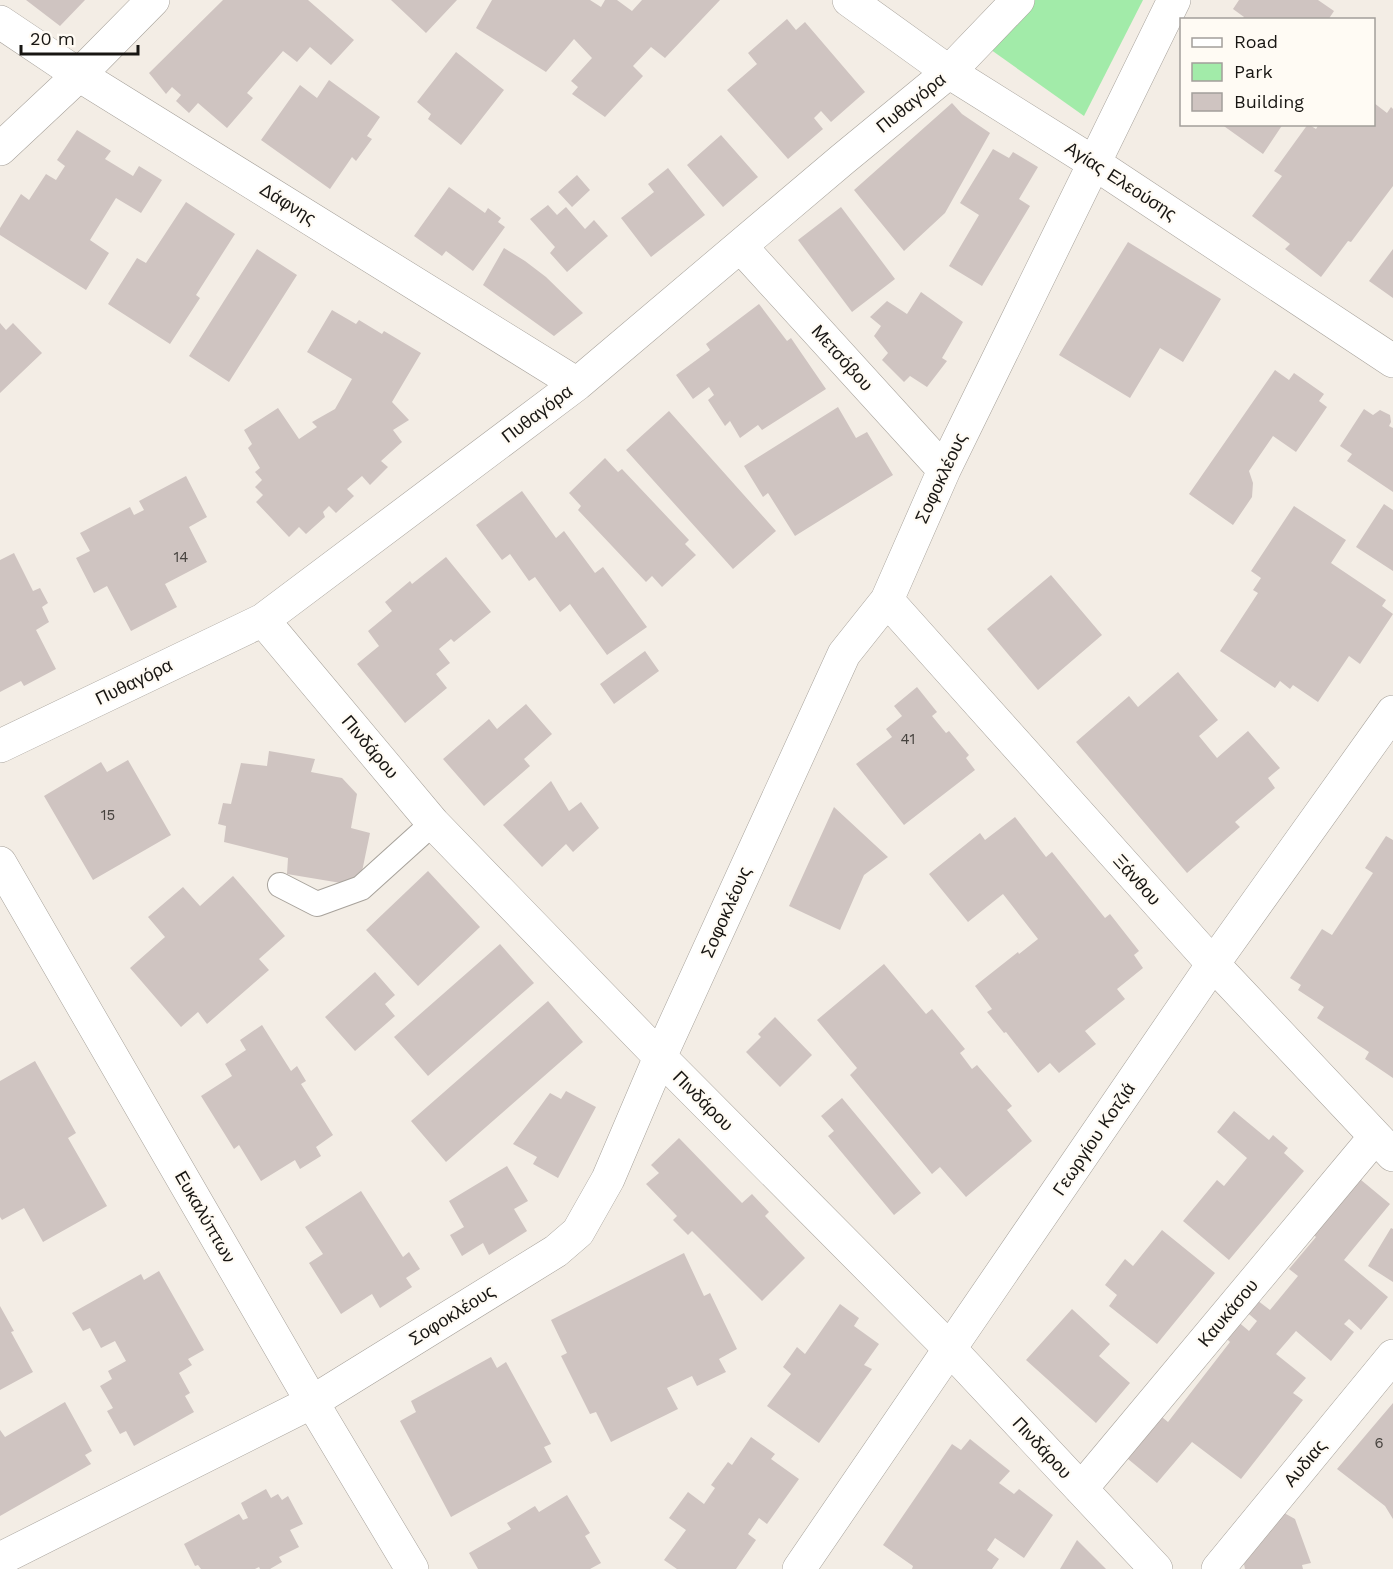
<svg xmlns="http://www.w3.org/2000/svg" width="1393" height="1569" font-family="'Work Sans',sans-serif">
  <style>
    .green { fill: #a2eba9 }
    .building { fill: #cfc4c1 }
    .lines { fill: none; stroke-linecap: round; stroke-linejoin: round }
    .lane-casing { stroke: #a7a29b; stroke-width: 26 }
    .street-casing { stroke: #a7a29b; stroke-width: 34 }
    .secondary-casing { stroke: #a7a29b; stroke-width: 34 }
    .lane { stroke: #fff; stroke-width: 24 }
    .street { stroke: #fff; stroke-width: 33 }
    .secondary { stroke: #fff; stroke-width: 33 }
    .labels { text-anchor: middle; stroke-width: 4.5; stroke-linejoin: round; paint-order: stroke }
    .number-label { font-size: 15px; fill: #46423e }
    .street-label { font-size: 18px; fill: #181613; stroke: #fffbf4 }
  </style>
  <rect width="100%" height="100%" fill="#f3ede5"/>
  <path class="green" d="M1030,0H1143L1084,116L987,47Z"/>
  <path class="building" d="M26,0H85L60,26Z
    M223,0H308L354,40L331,65L310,47L297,62L283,51L247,93L253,98L227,128L198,103L189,113L176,101L181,95L172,87L166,94L149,73Z
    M391,0H457L426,33Z
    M492,0H590L601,7L605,0H617L632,11L642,0H720L665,58L651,47L633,66L643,76L605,117L572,94L578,87L571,81L592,58L574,39L546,72L476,28Z
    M1239,0H1318L1334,11L1328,20H1242L1244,17L1233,9Z
    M787,19L796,30L805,22L865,92L831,122L821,111L814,118L823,129L788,159L727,90L757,64L748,53Z
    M456,52L504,90L461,145L428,119L431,114L417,102Z
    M329,80L380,117L367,136L372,139L356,161L352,157L330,189L261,140L300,85L317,98Z
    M952,103L962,114L990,133L945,213L904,251L854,190Z
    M1374,103L1387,113L1391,107L1393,109V186L1351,242L1348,241L1321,277L1285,249L1290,244L1252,216L1282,176L1274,171L1308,124L1316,129L1319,124H1374Z
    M1221,124H1283L1263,154Z
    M77,130L111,151L105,159L133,176L139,166L162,180L141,213L116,198L90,240L109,253L86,290L0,235V228L21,194L29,200L46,174L56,180L65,166L57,160Z
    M721,135L758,177L723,207L687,165Z
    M993,149L1009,158L1013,152L1038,167L1019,199L1030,206L982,286L949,266L979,215L960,203Z
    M668,168L705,215L651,257L621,218L654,192L648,184Z
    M577,175L590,190L572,207L558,192Z
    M449,187L485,213L488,208L501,218L498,222L505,227L473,271L446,251L442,256L414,236Z
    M186,202L235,234L196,295L200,298L170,344L108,304L137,258L146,263Z
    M548,205L557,215L566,207L585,229L594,220L608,236L567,272L550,253L555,247L530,219Z
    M841,207L895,279L852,312L798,240Z
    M1128,242L1221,299L1183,362L1160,348L1130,398L1059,355Z
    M504,248L525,261L546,277L583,313L554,336L483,285Z
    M257,249L297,275L229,382L189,356Z
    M1393,249V298L1369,281Z
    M921,292L963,322L942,358L947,361L927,387L910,376L904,382L882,360L888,353L874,336L881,326L870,317L887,301L907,314Z
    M759,304L787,341L791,338L826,389L762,430L758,425L740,438L730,421L725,426L708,400L714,395L709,387L693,399L676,375L710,350L706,344Z
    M332,310L356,324L359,320L382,334L384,331L421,353L392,402L409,420L393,430L402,442L381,461L388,467L370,485L362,476L347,489L354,496L336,513L329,506L323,512L325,517L306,534L299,527L289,537L256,502L263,495L255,487L262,480L255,472L260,468L248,448L252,444L244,430L278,408L299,439L317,427L312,422L335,409L352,379L307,352Z
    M0,323L6,330L13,323L42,353L0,393Z
    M1275,370L1289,380L1294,373L1324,394L1319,401L1327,407L1296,452L1273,436L1249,471L1253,483L1252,497L1233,525L1189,494Z
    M838,407L856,438L867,432L893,475L795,536L768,493L763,497L744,466Z
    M1364,409L1373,415L1380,410L1390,415L1391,422L1389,426L1393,428V492L1347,461L1352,454L1340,446Z
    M669,411L776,531L733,569L626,450Z
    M605,458L618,472L622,469L689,540L685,544L696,555L662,587L652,576L646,582L578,510L581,506L569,493Z
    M186,476L207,517L189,527L207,562L165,584L177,607L131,631L107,586L94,593L76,558L90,551L80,533L130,507L134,515L144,510L139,501Z
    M522,491L556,538L564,531L595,573L603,567L647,627L607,655L570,604L560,612L535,577L529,581L510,554L502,560L476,525Z
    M1384,504L1393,510V571L1356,547Z
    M1294,506L1346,540L1331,563L1386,600L1382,606L1393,614L1360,664L1349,656L1318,702L1293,685L1290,689L1280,681L1275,688L1220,651L1258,593L1253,590L1261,578L1251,571Z
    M14,553L33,591L40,588L48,603L42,607L49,622L36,630L56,669L24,686L21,681L0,692V560Z
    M446,557L491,612L454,642L451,639L439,649L450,663L436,674L447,688L405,723L357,664L379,646L368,631L392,611L385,602L410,581L412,584Z
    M1051,575L1102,635L1038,690L987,629Z
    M645,651L659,671L614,704L600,684Z
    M1178,672L1218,720L1199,736L1217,758L1248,731L1280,768L1268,778L1275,788L1235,822L1240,827L1187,873L1076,742L1129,696L1138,707Z
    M917,687L937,712L932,716L946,733L949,731L969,755L966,758L975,770L904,825L856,764L892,737L886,729L902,716L894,706Z
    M526,704L552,734L524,759L530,766L484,806L443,759L489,719L497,729Z
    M269,751L315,759L311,772L342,778L357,794L351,828L370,833L359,886L287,874L288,858L224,842L226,826L218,824L223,803L231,804L241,763L267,766Z
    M128,760L171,835L93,880L44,796L101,762L107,772Z
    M551,781L569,811L581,802L599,828L573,852L566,844L542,867L503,825Z
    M834,807L888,857L864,875L840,930L789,906Z
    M1015,817L1046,857L1052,852L1105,918L1110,914L1139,951L1134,955L1143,968L1117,989L1125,999L1085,1031L1096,1044L1059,1073L1050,1063L1038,1073L1006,1032L1004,1033L987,1012L992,1009L975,986L1018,952L1019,954L1038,939L1003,894L968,922L929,874L980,833L985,840Z
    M1386,836L1393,840V1078L1365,1059L1369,1052L1317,1018L1324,1007L1298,990L1301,985L1290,978L1322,929L1332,935L1373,873L1365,868Z
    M428,871L480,927L418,986L366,930Z
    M233,876L285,936L259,959L269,970L207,1024L198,1012L181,1027L130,968L165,937L148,917L183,887L200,906Z
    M500,944L534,983L428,1076L394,1037Z
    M884,964L926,1014L932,1009L965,1049L960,1053L972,1069L977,1065L1012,1106L1007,1110L1032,1141L966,1197L940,1167L932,1174L850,1075L857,1068L817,1020Z
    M375,972L395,995L385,1004L395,1016L355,1051L325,1017Z
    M548,1001L583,1042L446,1162L411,1121Z
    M775,1017L812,1055L780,1087L746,1052L761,1037L758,1034Z
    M262,1025L291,1071L297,1066L306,1081L301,1084L333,1135L316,1147L321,1156L300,1169L295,1160L261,1181L239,1145L234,1149L201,1096L232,1076L225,1064L246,1050L240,1040Z
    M35,1061L76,1133L68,1138L107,1206L43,1242L24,1208L2,1220L0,1217V1081Z
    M566,1091L596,1107L558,1178L533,1164L537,1157L513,1144L550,1093L561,1099Z
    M842,1098L921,1193L894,1215L828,1136L834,1131L821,1116Z
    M1234,1111L1269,1140L1273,1135L1288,1148L1284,1153L1304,1171L1229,1260L1183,1221L1217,1180L1224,1186L1247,1158L1217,1132Z
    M679,1138L742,1203L752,1194L769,1212L765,1216L805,1258L762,1301L692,1231L688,1235L673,1220L677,1216L646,1184L659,1173L651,1165Z
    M507,1166L528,1201L514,1209L527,1231L489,1255L483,1243L462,1256L450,1235L464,1227L449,1201Z
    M1355,1175L1390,1204L1344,1260L1388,1297L1361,1330L1349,1319L1344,1324L1354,1332L1331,1361L1296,1331L1276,1354L1306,1378L1293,1393L1303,1400L1241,1479L1192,1442L1157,1483L1122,1454L1157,1413L1168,1422L1230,1342L1224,1336L1236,1320L1249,1331L1257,1321L1243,1309L1253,1297L1270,1310L1298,1276L1289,1269L1316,1237L1308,1230Z
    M361,1191L403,1257L409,1252L420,1269L406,1278L412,1287L380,1308L372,1294L341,1314L309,1263L323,1254L305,1227Z
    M1391,1228L1393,1229V1282L1368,1266Z
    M1162,1230L1215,1273L1157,1344L1109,1306L1117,1295L1105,1285L1125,1259L1133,1266Z
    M684,1253L704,1296L710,1293L737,1349L719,1359L726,1372L697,1386L692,1376L667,1388L678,1409L611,1442L596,1412L590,1414L561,1356L567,1353L551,1320Z
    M159,1271L204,1350L188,1359L192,1365L179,1373L190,1393L185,1396L194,1412L134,1446L126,1431L120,1434L107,1411L113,1408L100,1386L112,1379L108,1371L126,1361L115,1341L101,1348L90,1328L83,1331L72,1313L141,1274L144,1280Z
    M840,1304L859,1318L854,1326L879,1344L864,1365L872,1369L819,1443L767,1406L791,1374L783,1367L797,1347L805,1354Z
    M0,1306L14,1331L11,1332L33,1372L0,1390Z
    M1072,1309L1110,1344L1099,1356L1130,1383L1096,1423L1026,1360Z
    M491,1357L497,1368L506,1362L551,1444L544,1447L552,1462L451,1517L400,1421L416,1412L411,1401Z
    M65,1402L92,1451L85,1455L91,1464L0,1516V1430L5,1437Z
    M1393,1403V1519L1385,1506L1337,1469Z
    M751,1437L775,1454L771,1459L799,1479L767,1524L759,1518L748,1534L756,1540L736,1569H677L664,1560L686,1530L669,1518L688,1492L704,1504L715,1488L711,1485L728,1462L732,1465Z
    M970,1439L1010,1471L999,1483L1014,1494L1019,1489L1053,1515L1024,1558L995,1538L987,1550L999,1559L992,1569H912L913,1566L883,1545L952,1444L961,1450Z
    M266,1489L271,1498L278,1494L282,1500L288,1496L303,1524L290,1530L299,1547L279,1557L282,1562L270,1569H260L259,1567L255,1569H201L198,1565L195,1566L184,1544L239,1514L243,1520L248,1518L241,1503Z
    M567,1495L590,1533L585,1536L601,1563L590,1569H478L469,1553L511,1529L507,1523L535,1506L539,1512Z
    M1277,1509L1295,1519L1311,1563L1302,1565L1303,1569H1245L1244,1564Z
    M1077,1540L1106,1569H1060Z"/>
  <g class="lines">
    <g class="lane-casing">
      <path id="lane" d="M280,885L317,904L361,888L433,823"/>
    </g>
    <g class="street-casing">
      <path id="street" d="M849,0L949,72L1094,163L1393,361
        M0,22L79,75L577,384
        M0,149L79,75L153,0
        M741,247L944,470
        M887,600L1213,964L1393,1155
        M263,620L433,823L660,1057L950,1349L1156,1569
        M0,746L263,620L577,384L843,159L949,72L1018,0
        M1081,1489L1375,1137
        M0,1559L312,1402L556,1251L578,1232L608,1179L660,1057L844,654L887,600L944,470L1174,0
        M799,1569L1213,964L1393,712
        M1218,1569L1393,1356"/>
    </g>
    <g class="secondary-casing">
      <path id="secondary" d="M0,863L312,1402L412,1569"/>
    </g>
    <use href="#lane" class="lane"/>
    <use href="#street" class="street"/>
    <use href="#secondary" class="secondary"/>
  </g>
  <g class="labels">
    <g class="number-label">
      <text x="181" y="562">14</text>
      <text x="908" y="744">41</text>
      <text x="108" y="820">15</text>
      <text x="1379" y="1448">6</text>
    </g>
    <g class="street-label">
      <text transform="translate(911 103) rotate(-39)" y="6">Πυθαγόρα</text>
      <text transform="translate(1121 181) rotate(33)" y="6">Αγίας Ελεούσης</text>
      <text transform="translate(288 204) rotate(32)" y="6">Δάφνης</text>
      <text transform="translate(842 358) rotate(48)" y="6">Μετσόβου</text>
      <text transform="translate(537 414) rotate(-37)" y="6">Πυθαγόρα</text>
      <text transform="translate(941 478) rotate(-65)" y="6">Σοφοκλέους</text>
      <text transform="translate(134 682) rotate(-26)" y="6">Πυθαγόρα</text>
      <text transform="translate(370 747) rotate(50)" y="6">Πινδάρου</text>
      <text transform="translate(1137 880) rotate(48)" y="6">Ξάνθου</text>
      <text transform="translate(726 912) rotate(-66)" y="6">Σοφοκλέους</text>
      <text transform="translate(703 1101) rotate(45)" y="6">Πινδάρου</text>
      <text transform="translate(1094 1139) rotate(-56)" y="6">Γεωργίου Κοτζιά</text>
      <text transform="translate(205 1217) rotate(60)" y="6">Ευκαλύπτων</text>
      <text transform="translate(1228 1313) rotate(-50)" y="6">Καυκάσου</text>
      <text transform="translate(452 1315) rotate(-32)" y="6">Σοφοκλέους</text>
      <text transform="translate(1042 1448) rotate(47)" y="6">Πινδάρου</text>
      <text transform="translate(1305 1463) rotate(-50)" y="6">Αυδιας</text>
    </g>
  </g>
  <rect x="1180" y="18" width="195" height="108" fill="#fffbf4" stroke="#a39f9a" stroke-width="1.5"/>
  <rect x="1192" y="38" width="30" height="9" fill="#ffffff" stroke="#a39f9a" stroke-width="1.5"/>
  <text x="1234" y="48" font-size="18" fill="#181613">Road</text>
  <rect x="1192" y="63" width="30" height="18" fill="#a2eba9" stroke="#a39f9a" stroke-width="1.5"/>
  <text x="1234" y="78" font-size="18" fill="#181613">Park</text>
  <rect x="1192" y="93" width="30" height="18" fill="#cfc4c1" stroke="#a39f9a" stroke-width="1.5"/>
  <text x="1234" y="108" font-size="18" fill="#181613">Building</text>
  <path d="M21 45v9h117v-9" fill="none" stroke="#181613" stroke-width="3"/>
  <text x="30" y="45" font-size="18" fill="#181613" stroke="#fffbf4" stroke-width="4.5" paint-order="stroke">20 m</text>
</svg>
